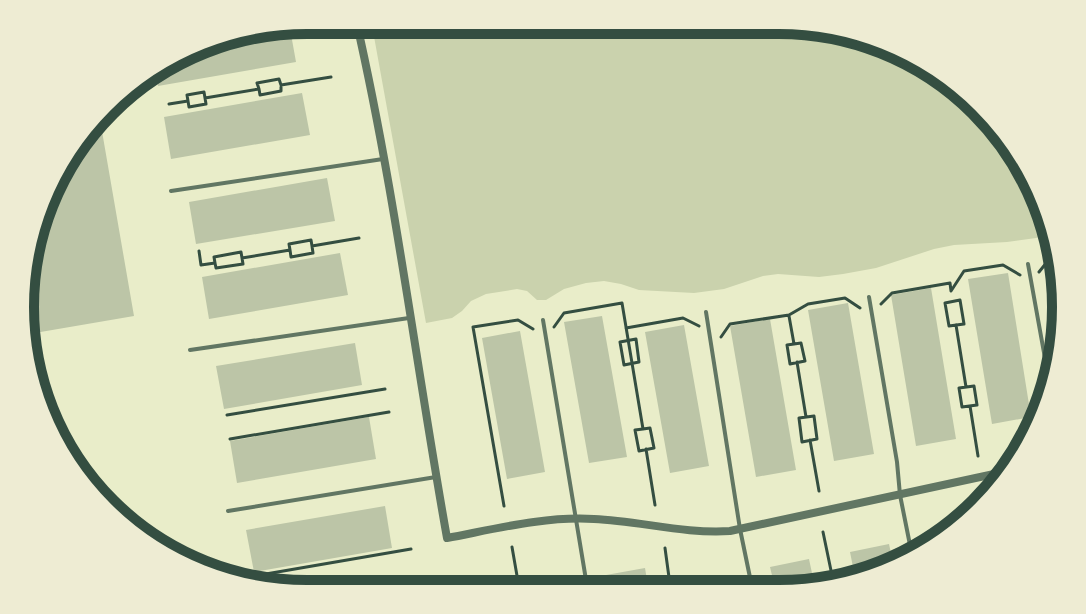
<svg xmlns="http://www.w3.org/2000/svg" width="1086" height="614" font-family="'Asap Condensed',sans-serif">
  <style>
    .green { fill: #cad2ad }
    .building { fill: #bcc5a7 }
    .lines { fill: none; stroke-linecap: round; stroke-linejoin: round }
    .path { stroke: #344e41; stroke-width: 3 }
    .service { stroke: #617663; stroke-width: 4 }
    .minor { stroke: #617663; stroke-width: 8 }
    .rim { fill: none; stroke: #344e41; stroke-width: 10 }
  </style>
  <rect width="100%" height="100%" fill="#e9edc9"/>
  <path class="green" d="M371,20L797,21L923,59L1007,133L1054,229L1048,234L1036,238L1007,242L954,245L934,249L876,268L843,274L819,277L778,274L763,276L724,289L694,293L639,290L621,284L604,281L586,283L564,289L546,300H537L527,291L517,289L486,294L471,301L462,311L452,318L426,323Z"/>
  <path class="building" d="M289,23L296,62L158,86L155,67L215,35Z
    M302,93L310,135L171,159L164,117Z
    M99,114L134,316L23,335L21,325L30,232L69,147Z
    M327,178L335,221L196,244L189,202Z
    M340,253L348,295L209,319L202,277Z
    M1058,262L1062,325L1060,326L1050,264Z
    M1008,273L1031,417L992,424L968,279Z
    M931,288L956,439L916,446L891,295Z
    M848,303L874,454L834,461L808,310Z
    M602,316L627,457L589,463L564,322Z
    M770,319L796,470L756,477L730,326Z
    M684,325L709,466L670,473L645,332Z
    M520,331L545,472L507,479L482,338Z
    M355,343L362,385L224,409L216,366Z
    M369,417L376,459L237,483L230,441Z
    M385,506L392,548L254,572L246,530Z
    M957,526L938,546L933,548L930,532Z
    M889,544L893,563L855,577L850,552Z
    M809,559L816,592H776L770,567Z
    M645,568L649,592H609L606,575Z
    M727,576L730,592H690L688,585Z
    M565,583L566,592L527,593L526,589Z"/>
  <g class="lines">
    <path class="path" d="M259,89L260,95L281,91V87
      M188,101L189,107L206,104L205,98
      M169,104L188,101L187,95L204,92L205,98L259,89L257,83L279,79L281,85L331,77
      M290,250L291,257L313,253L312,246
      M199,251L201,265L215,263L214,257L241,252L242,258L290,250L289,244L311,240L312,246L359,238
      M215,263L216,268L243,264L242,258
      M1039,272L1051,257L1058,255
      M960,300L964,324L949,326L945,303Z
      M881,304L892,293L950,283L951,291L964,271L1003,265L1020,275
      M789,316L794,344
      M956,325L966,387
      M554,327L564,313L622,303L643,429L650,428L654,448L639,451L635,430L643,429
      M626,328L683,318L699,326
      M721,337L730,324L789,315L808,304L845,298L860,308
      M636,339L639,362L624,365L620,342Z
      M801,343L805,361L790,364L787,345Z
      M797,362L806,417
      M974,386L977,405L962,407L959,388Z
      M970,406L978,456
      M227,415L385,389
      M814,416L817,439L802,442L799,418Z
      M230,439L389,412
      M810,440L819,491
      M646,449L655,505
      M982,498V499
      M504,506L473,327L518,320L533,329
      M823,532L834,585
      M512,547L520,593
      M665,548L671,592
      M260,575L411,549"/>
    <path class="service" d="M171,191L383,159
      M1028,264L1050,386
      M869,297L897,462L900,495L912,555
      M706,312L740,529L753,592
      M543,320L588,592
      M190,350L409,318
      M228,511L436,477"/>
    <path class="minor" d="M356,20C395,191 416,365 447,538C495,529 545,516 594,519C640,521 684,534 730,531L1008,471"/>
  </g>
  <path d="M0 0H1086V614H0ZM307 34H779A273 273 0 0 1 1052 307V307A273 273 0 0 1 779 580H307A273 273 0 0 1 34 307V307A273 273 0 0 1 307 34Z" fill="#eeecd3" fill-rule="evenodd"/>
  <path class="rim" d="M307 34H779A273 273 0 0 1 1052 307V307A273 273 0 0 1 779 580H307A273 273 0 0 1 34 307V307A273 273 0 0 1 307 34Z"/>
</svg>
